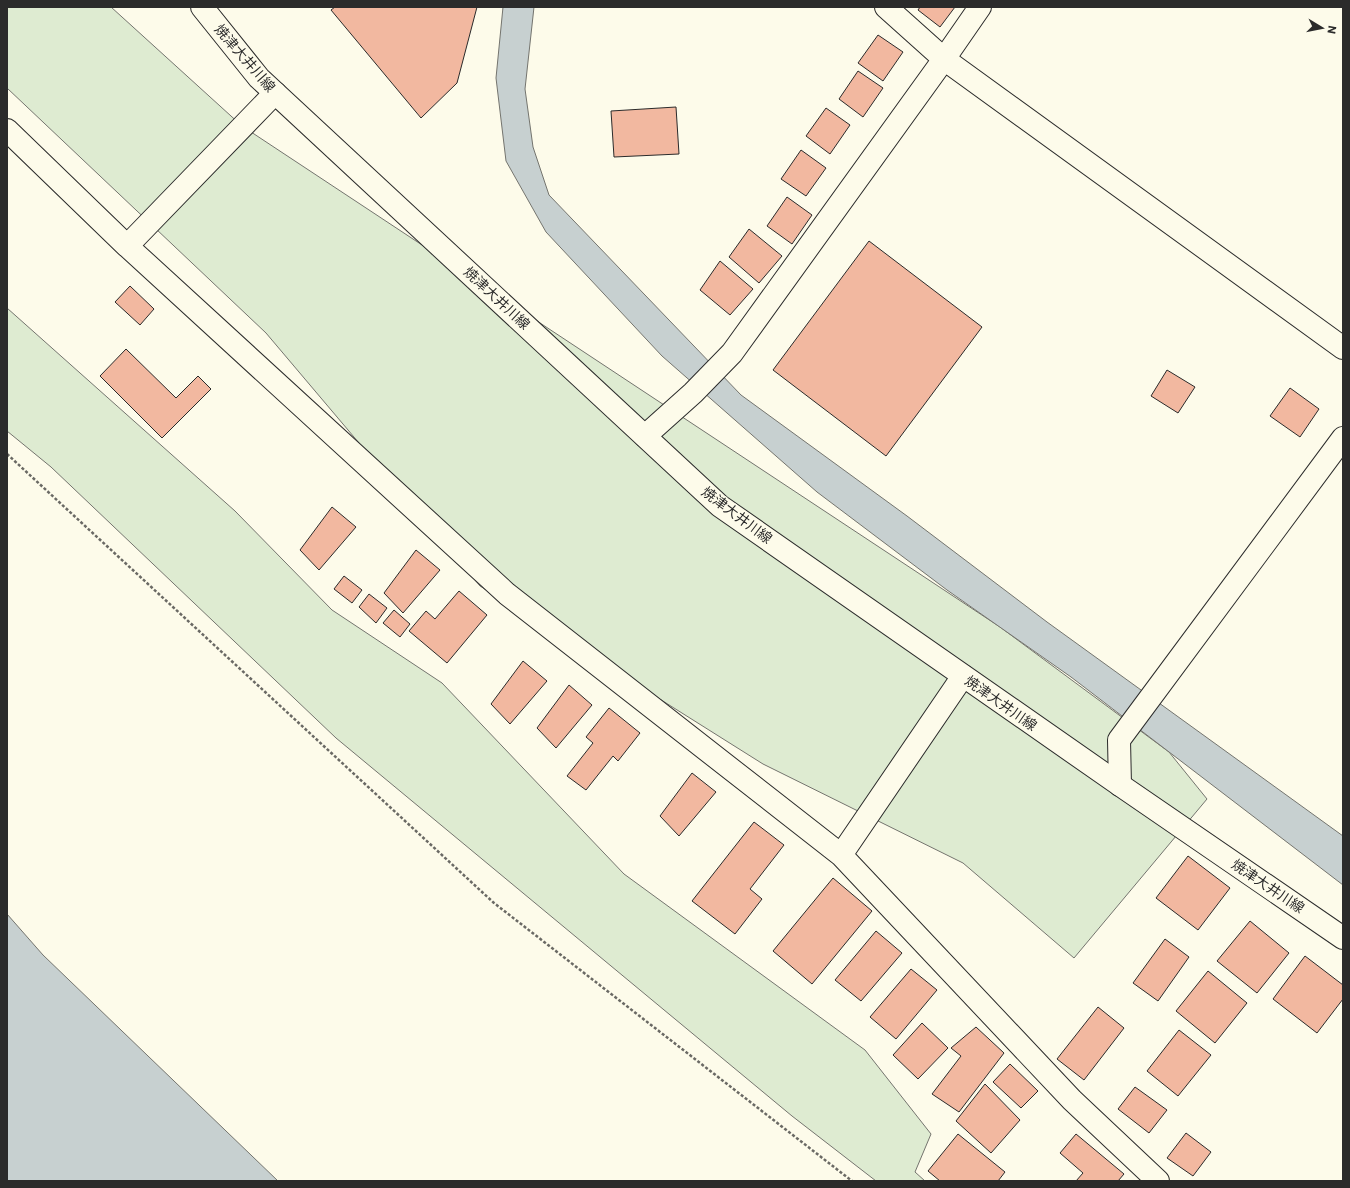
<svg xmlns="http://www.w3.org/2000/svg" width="1350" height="1188" font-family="Commissioner,'Noto Sans JP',sans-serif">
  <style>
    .green { fill: #deebd1; stroke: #74746e }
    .water { fill: #c7d0d0; stroke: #74746e }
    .building { fill: #f2b8a0; stroke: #2b2b2b }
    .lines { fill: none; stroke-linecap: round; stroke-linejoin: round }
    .minor-casing { stroke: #2b2b2b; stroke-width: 24 }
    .secondary-casing { stroke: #2b2b2b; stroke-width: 24 }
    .path { stroke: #6a6964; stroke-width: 2.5; stroke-dasharray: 3 2; stroke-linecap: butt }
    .minor { stroke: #fdfbea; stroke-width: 22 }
    .secondary { stroke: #fdfbea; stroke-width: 22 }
    .labels { text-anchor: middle; stroke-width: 3; stroke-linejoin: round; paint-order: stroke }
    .street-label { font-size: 14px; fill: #2b2b2b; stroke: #fdfbea }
  </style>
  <rect width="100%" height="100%" fill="#fdfbea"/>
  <path class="green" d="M7,7H111L242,126L1000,627L1169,752L1207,799L1074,958L963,863L763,764L480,586L266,333L7,88Z
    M7,308L235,511L332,610L442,683L624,874L865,1050L931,1134L915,1172L925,1181H876L792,1116L336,738L51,467L7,431Z"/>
  <path class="water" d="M503,7H534L525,89L533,147L549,195L741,395L907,516L1047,622L1343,836V885L1071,677L947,590L817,492L662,356L546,232L506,161L496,78Z
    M7,914L43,955L278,1181H7Z"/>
  <path class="building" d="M335,7H477L457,83L421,118L331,10Z
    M920,7H955L940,27L918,10Z
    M878,35L903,52L883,81L858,63Z
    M858,71L883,88L863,117L839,99Z
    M676,107L679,154L614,157L611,111Z
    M826,108L850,125L830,154L806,136Z
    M801,150L826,168L806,196L781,179Z
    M787,197L812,215L792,244L767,226Z
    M749,229L782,256L759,283L729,257Z
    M869,241L982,327L886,456L773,370Z
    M720,261L753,289L730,315L700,290Z
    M130,286L154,309L140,325L115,302Z
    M126,349L176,398L198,376L211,389L162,438L100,376Z
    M1167,370L1195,387L1178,413L1151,396Z
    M1290,388L1319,409L1300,437L1270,416Z
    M332,507L356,527L319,570L300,550Z
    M416,550L440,570L403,613L384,593Z
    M344,576L362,590L352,603L334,589Z
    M459,591L487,615L447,663L409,631L426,611L435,619Z
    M369,594L387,608L376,623L359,607Z
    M394,610L410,624L400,637L383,623Z
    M523,661L547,681L510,724L491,704Z
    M569,685L592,705L556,748L537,728Z
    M609,708L640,733L618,761L613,756L586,790L567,776L593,743L586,737Z
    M692,773L716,792L679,836L660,816Z
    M754,822L784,845L750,889L762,899L735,934L692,901Z
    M1188,856L1230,888L1198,930L1156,898Z
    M833,878L872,911L812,984L773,951Z
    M1250,921L1289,953L1257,993L1217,961Z
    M876,931L902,953L861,1001L835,980Z
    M1165,939L1189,957L1158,1001L1133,983Z
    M1305,956L1343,985V999L1317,1033L1273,999Z
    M911,969L937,990L896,1039L870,1017Z
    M1208,971L1247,1003L1215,1043L1176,1011Z
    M1098,1007L1124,1028L1084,1080L1057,1059Z
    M922,1023L948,1048L918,1079L893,1055Z
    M976,1027L1004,1053L959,1112L932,1094L961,1056L951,1048Z
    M1179,1030L1211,1055L1178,1096L1147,1071Z
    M1010,1064L1038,1091L1021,1108L993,1082Z
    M985,1084L1020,1120L991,1153L956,1121Z
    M1135,1087L1167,1110L1149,1133L1118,1109Z
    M1186,1133L1211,1152L1193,1176L1167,1158Z
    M958,1134L1005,1172L998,1181H940L928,1171Z
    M1076,1134L1124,1174L1118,1181H1076L1083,1173L1060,1153Z"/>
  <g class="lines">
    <g class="minor-casing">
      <path id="minor" d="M886,7L944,59L1343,348
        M7,130L127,246L507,594L841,855L1072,1100L1158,1181
        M127,246L275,93
        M645,436L693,393L732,353L944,59L980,7
        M1120,785L1119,740L1343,438
        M841,855L963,676"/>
    </g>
    <g class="secondary-casing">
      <path id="secondary" d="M202,7L259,78L720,506L1120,785L1343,938"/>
    </g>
    <path class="path" d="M7,454L494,903L852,1181"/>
    <use href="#minor" class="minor"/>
    <use href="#secondary" class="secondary"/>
  </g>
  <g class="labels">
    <g class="street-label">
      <text transform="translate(245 58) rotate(49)" y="5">焼津大井川線</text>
      <text transform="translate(497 298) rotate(43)" y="5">焼津大井川線</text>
      <text transform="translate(737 515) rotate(37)" y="5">焼津大井川線</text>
      <text transform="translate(1001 703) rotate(35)" y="5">焼津大井川線</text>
      <text transform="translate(1268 886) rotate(34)" y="5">焼津大井川線</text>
    </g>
  </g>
  <rect width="1350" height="1188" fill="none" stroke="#2b2b2b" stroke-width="16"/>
  <g transform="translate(1322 28) rotate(100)" stroke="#fdfbea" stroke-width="3" paint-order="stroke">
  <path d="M0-3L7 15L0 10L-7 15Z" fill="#2b2b2b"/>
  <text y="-6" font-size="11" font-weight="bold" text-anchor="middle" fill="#2b2b2b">N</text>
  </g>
</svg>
